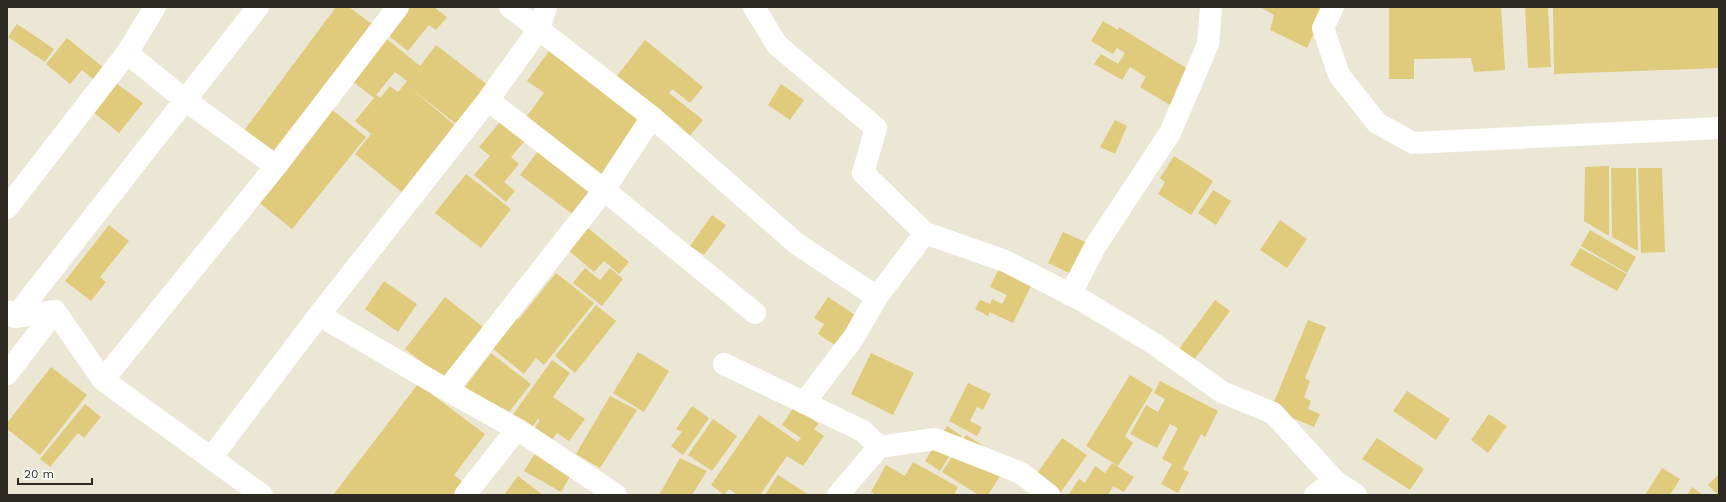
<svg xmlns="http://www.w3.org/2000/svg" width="1726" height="502" font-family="'Work Sans',sans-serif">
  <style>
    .building { fill: #e0ca7b; fill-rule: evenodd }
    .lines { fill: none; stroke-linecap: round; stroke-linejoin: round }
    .minor { stroke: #fff; stroke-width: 22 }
  </style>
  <rect width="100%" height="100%" fill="#ece7d4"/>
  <path class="building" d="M336,7H349L373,25L276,156L243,132Z
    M407,7H434L447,17L436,30L429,25L408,51L386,34Z
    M1260,7H1326L1307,48L1270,30L1274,15Z
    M1389,7H1501L1505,70L1474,72L1471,58L1414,59V79H1389Z
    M1525,7H1548L1551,67L1528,68Z
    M1553,7H1719V68L1554,74Z
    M1103,21L1118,30L1119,27L1201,77L1180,111L1140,87L1146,77L1130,67L1122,80L1094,64L1101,54L1118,64L1125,53L1117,48L1113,54L1091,41Z
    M17,24L54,49L45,62L8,37Z
    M382,35L420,66L436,45L493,89L456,124L408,86L457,127L403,193L355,154L371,134L355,121L374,98L351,80ZM417,69L398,92L390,86L380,98L376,95L395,72L407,81Z
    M67,38L104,68L94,80L82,70L70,84L46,64Z
    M645,40L703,87L690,103L672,89L669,93L703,120L688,138L616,77Z
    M552,47L646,116L598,180L521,124L544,93L527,81Z
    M116,83L143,103L119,133L93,112Z
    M781,84L804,100L790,120L768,105Z
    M330,108L366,137L292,229L256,200Z
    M505,116L529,136L511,157L519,164L504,182L515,191L506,202L474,175L490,156L479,147Z
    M1115,120L1127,126L1115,154L1100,147Z
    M542,146L597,187L575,216L520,175Z
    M1174,156L1213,181L1191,215L1158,194L1165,182L1160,178Z
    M1609,166V236L1584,221L1585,167Z
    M1611,168H1636L1638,251L1612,237Z
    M1638,168H1662L1665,252L1641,253Z
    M466,174L511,209L481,248L435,213Z
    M1213,190L1231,201L1216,225L1198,213Z
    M712,215L726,225L704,255L690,246Z
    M1280,220L1307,239L1287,268L1260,250Z
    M109,225L129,241L100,277L106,282L91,301L65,281Z
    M588,228L629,262L619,274L604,261L594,272L569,251Z
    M1590,230L1636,257L1627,273L1581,246Z
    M1063,232L1103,250L1088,282L1048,263Z
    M1580,248L1627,274L1617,291L1570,265Z
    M1003,260L1036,276L1013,323L990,312L988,316L975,309L980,300L990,304L992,299L1002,304L1007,295L990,287Z
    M585,268L600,280L610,268L623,279L602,306L573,283Z
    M556,273L594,303L544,365L536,358L524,374L492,348L516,318L518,320Z
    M384,281L417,304L398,332L365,309Z
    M445,297L488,331L448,382L405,349Z
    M828,297L858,317L838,347L818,334L824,324L814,318Z
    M1215,300L1230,311L1194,360L1179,349Z
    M596,305L616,321L575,373L555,356Z
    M1308,320L1326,327L1305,378L1310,381L1304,397L1311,401L1308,409L1320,414L1314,427L1271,409Z
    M638,352L669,371L644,412L613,393Z
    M491,353L531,384L505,417L465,387Z
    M871,353L914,373L893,415L851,394Z
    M552,360L570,373L553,397L585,419L569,441L557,433L546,448L529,436L540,420L538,419L527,434L509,420Z
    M51,367L87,395L40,455L7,429V423Z
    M1130,375L1153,389L1125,436L1133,443L1118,466L1086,446Z
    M1160,381L1218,411L1205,437L1201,434L1183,469L1189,472L1178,493L1161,484L1172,464L1162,459L1178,428L1170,424L1157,448L1130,434L1146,405L1158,412L1165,399L1154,393Z
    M968,383L991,394L983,410L977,407L970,421L982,427L977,436L949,421Z
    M418,384L485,434L454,475L463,482L454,495H333Z
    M1407,391L1450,419L1436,440L1393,411Z
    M610,396L637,410L600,468L576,454Z
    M85,404L101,417L84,438L78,433L50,467L40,459Z
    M692,406L709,418L683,455L671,446L682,432L676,429Z
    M794,407L819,424L814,429L824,436L803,466L787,456L760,495H738L729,489L724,495L711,485L759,415L798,442L801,438L782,425Z
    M1489,414L1507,426L1488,453L1471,440Z
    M713,419L737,436L712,471L688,455Z
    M947,426L962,436L940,471L925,461Z
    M966,435L1009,462L988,495H979L942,472Z
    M1062,438L1087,455L1061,492L1036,475Z
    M1377,438L1424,469L1410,490L1362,459Z
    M536,452L572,473L561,492L524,471Z
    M680,458L707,471L692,495H659Z
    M913,462L958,487L954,495H876L871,492L886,465L905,476Z
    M1112,463L1134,477L1124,492L1113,486L1108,495L1069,494L1079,479L1085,483L1095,466L1105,473Z
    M1662,468L1680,479L1670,495H1645Z
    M1719,474V495H1718L1708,485Z
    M778,475L809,495H765Z
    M518,476L543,495H504Z
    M1692,487L1703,495H1687Z"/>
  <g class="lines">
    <path class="minor" d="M510,7L652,117L797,244L877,297
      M754,7L777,45L876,128L863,173L925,233
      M1333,7L1323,28L1339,75L1377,123L1413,143L1719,128
      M127,53L185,100L276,166
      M488,100L604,190L755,313
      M7,208L127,53L155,7
      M1070,295L1096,245L1170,133L1208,44L1211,7
      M9,312L15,317L55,311L103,380L262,495
      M319,315L447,390L517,429L616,495
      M15,317L258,7
      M724,364L863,431L879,447
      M7,374L55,311
      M103,380L276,166L398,7
      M447,390L604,190L652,117
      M804,403L854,337L877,297L925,233L1005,261L1085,302L1153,343L1222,392L1273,413L1335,481L1356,495
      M211,458L319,315L488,100L539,29L546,7
      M465,495L517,429
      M838,495L879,447L935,439L1021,473L1049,495
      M1315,495L1335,481"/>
  </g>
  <rect width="1726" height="502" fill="none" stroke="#2c2a23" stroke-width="16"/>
  <path d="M18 478v6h74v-6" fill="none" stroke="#2c2a23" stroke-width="2"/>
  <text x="24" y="478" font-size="12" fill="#2c2a23" stroke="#ffffff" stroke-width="3" paint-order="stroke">20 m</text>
</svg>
